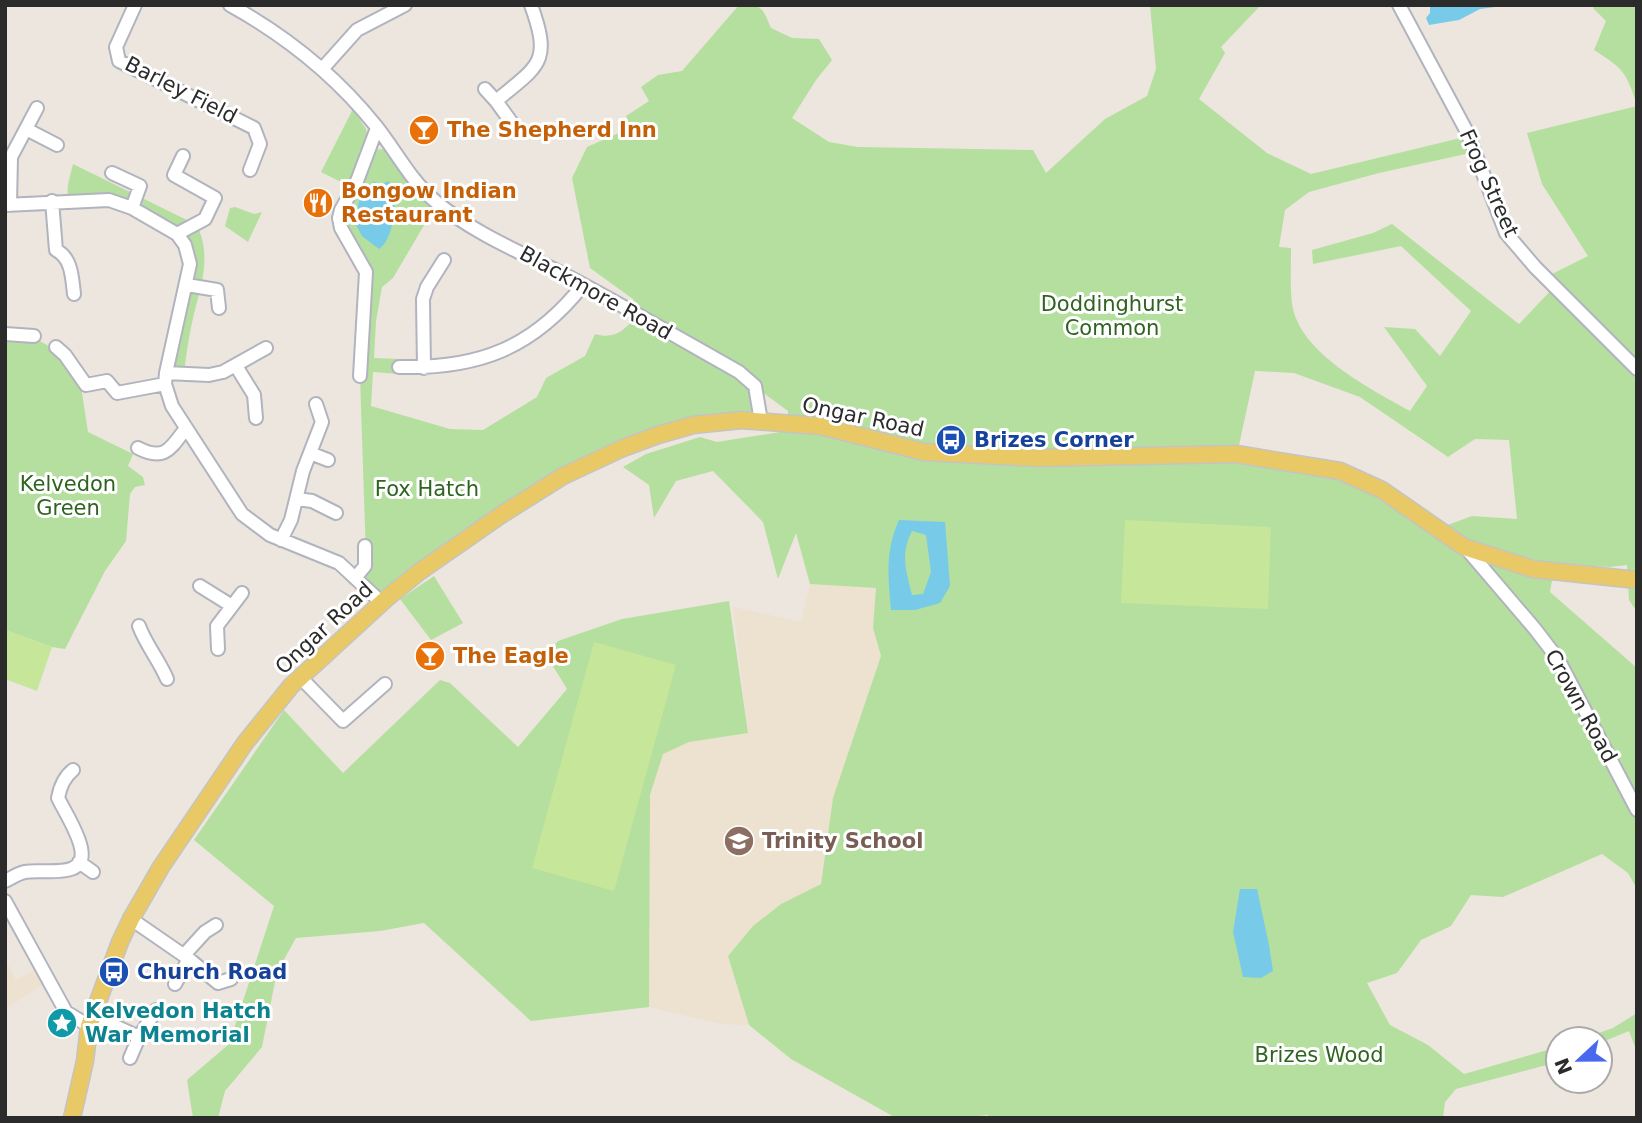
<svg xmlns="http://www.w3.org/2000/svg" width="1642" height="1123" font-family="'DejaVu Sans',sans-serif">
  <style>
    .education { fill: #ece2cf }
    .green { fill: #b5df9e; fill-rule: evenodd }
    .pitch { fill: #c6e69a }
    .water { fill: #77cbe8; fill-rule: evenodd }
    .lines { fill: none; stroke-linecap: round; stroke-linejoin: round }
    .minor-casing { stroke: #b1b4be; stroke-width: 16 }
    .major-casing { stroke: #c4c4c4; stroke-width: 19 }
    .minor { stroke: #fff; stroke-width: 12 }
    .major { stroke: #e9c966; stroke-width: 16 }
    .labels { text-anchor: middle; stroke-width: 6; stroke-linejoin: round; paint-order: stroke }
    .street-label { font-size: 21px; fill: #2b2b2b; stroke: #fff }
    .food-label { font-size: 21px; font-weight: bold; fill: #c56008; stroke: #fff; text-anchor: start }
    .park-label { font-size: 21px; fill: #2e641f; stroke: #fff }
    .transit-label { font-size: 21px; font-weight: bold; fill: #164399; stroke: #fff; text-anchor: start }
    .education-label { font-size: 21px; font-weight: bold; fill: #785e54; stroke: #fff; text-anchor: start }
    .culture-label { font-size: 21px; font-weight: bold; fill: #0d838f; stroke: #fff; text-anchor: start }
  </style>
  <rect width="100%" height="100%" fill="#ece6de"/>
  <path class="education" d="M810,584L876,588L873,628L883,663L833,798L821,884L781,904L753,926L728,956L749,1025L720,1024L649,1007L650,795L663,754L689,742L748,733L733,607L801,622Z
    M5,959L16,980L35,970L44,984L5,1009Z"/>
  <path class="green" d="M739,5C763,5 762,7 771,28L792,38L819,39L832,60L816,80L792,118L829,142L858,147L1033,150L1046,173L1105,119L1147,96L1156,69L1150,5H1261L1221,47L1225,53L1199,99L1267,153L1311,174L1469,136L1475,152L1379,173L1309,192L1285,210L1279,247L1291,248C1291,266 1290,285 1292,303C1298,353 1371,389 1410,411L1427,386L1384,327L1415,329L1440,356L1471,311L1401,246L1313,264L1312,250L1373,233L1392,224L1519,324L1558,283L1552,274L1588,256L1542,184L1527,133L1637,106V612L1629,600L1627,565L1610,567L1555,564L1550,592L1637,668V889L1628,873L1602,854L1503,897L1471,895L1451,926L1421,940L1397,973L1367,983L1390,1025L1428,1045L1464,1074L1558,1047V1062L1456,1089L1445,1102L1443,1118H989L988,1115L968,1117L970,1118H896L791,1059L749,1025L728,956L753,926L781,904L821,884L833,798L881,656L873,628L876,588L810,584L796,533L778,579L763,522L713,471L676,481L654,518L649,485L623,467L646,454L700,437L717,442L787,431L788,411L755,387L761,421H725L590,462L381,602L355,578L366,558L360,376L365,280L341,228L353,188L321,172L353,109L366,129L369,150L385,149L433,210L393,278L382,287L376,321L374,358L399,359L398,374L373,372L371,406L450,429L483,430L537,397L546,378L585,356L595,334C615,340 625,330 637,315L633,299L590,268L572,178L587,147L630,128L626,116L649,101L641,87L658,75L682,71ZM1255,371L1294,373L1360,397L1448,457L1475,439L1509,440L1517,519L1472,516L1445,526L1340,471L1275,461L1235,464Z
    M1595,5H1637V105C1626,72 1624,69 1594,50L1606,21L1593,8Z
    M73,164L197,225C212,257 201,285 193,318C189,336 186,355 184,373H166L188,280L185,245L132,208L67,201L68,184Z
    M235,207L254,214L262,212L248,242L225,226L230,208Z
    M5,339L38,340L54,349L80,380L88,432L133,454L128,466L143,477L145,485L135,487L130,494L126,541L105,571L65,649L52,647L5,630Z
    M434,576L463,623L431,640L400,599Z
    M729,601L748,733L689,742L663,754L650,795L649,1007L531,1021L424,923L380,931L296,938L277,972L262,1047L225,1091L218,1118H193L187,1080L229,1044L274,906L194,840L284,710L343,773L440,680L450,683L518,747L567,689L546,655L558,641L622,619Z
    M1637,1013V1052L1629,1031L1600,1043V1039H1582L1613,1028Z"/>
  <path class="pitch" d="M1125,520L1271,527L1268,609L1121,603Z
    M5,630L52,647L37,691L5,679Z
    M594,642L676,665L614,891L532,868Z"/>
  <path class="water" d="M1430,5H1510L1480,9L1459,20L1429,25L1426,18L1430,13Z
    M388,181C400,192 394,241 379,249L362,236L354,221L362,191L373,182L383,184Z
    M899,520L945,522L950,586L940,603L915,610H891C888,577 885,551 899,520ZM912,531L926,535L931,572L923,594L912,595C906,570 900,555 912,531Z
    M1240,889H1257L1269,945L1273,971L1261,978L1243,977L1233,932Z"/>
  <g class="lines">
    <g class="minor-casing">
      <path id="minor" d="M135,5L116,47L119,61L254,128L260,144L250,170
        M230,5C286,36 336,76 376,126C396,151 410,180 435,201C474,234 527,255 573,279C629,309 684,341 739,372L755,386L761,421
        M1399,5L1467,132L1506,233L1535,267L1637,369
        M323,68L357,30L405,5
        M485,89L496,101
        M26,129L57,145
        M517,130L496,101C539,65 552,63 531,5
        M112,173L140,186L132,208
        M52,201L56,250C72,258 72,278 74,294
        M5,205L109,200L132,208L177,234L185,245L190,264L166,373L165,384L172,406L242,514L270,535L339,563L381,602
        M10,205L11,157L37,108
        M177,234L205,219L215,198L174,175L183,156
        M187,285L217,290L219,308
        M5,334L34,336
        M56,347L65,355L86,385L107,381L117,393L165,384
        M236,366L254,395L256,418
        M399,367C479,369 533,348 583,285
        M424,368L423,299L427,287L444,260
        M166,373L209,375L223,372L266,348
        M360,376L366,272L341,228L339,218L341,210L357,181L377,128
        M138,448C165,462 171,448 186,428
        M310,453L328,460
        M297,499L312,501L336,513
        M281,540L291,520L303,471L322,422L316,404
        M1465,547L1535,629L1558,659L1637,810
        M355,578L365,566V546
        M200,586L232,606
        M139,626C146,645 159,660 167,679
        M218,649L217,626L242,593
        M300,677L343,721L385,684
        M79,862L93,872
        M5,881C12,878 18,873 25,872C42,868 88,881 81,848C78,832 66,814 58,798C60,787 64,777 73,770
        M5,901L66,1012L89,1026
        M131,919L189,959L175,984
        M184,955L205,932L216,925
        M189,959L218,983L231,979
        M93,1016L139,1037L156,1010
        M130,1058L139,1037"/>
    </g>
    <g class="major-casing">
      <path id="major" d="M72,1118L85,1061L89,1026L120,942L131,919L161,867L245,743L291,686L387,598L419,572L501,515L563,476L623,448L658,435L693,425L741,420L820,426L924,452L1037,458L1236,454L1340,471L1382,490L1464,547L1533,569L1637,580"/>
    </g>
    <use href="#minor" class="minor"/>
    <use href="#major" class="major"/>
  </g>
  <defs>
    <g id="bar-disc" transform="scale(1.575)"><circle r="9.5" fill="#e8710a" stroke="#fff"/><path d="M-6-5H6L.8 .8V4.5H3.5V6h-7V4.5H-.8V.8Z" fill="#fff"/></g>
    <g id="restaurant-disc" transform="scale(1.575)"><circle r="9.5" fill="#e8710a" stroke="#fff"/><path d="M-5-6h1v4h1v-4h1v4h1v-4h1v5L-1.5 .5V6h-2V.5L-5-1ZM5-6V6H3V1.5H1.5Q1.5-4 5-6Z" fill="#fff"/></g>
    <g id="bus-disc" transform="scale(1.575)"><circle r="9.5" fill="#1a4fb4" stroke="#fff"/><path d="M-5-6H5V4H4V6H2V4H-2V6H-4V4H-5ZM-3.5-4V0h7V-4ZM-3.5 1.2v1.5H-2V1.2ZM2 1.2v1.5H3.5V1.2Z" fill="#fff"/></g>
    <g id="school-disc" transform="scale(1.575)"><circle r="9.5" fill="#8d6e63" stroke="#fff"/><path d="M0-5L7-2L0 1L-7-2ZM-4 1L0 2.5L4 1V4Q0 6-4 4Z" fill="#fff"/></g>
    <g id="sight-disc" transform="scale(1.575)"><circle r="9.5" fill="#0f9aa8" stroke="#fff"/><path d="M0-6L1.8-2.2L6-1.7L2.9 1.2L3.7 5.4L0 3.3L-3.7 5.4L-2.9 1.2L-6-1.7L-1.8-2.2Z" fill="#fff"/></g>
  </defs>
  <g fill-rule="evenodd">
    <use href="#bar-disc" x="424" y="130"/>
    <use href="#restaurant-disc" x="318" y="203"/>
    <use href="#bus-disc" x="951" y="440"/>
    <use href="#bar-disc" x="430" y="656"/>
    <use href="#school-disc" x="739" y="841"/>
    <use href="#bus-disc" x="114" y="972"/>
    <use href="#sight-disc" x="62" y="1023"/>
  </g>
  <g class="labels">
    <g class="street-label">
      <text transform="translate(181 90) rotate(27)" y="7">Barley Field</text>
      <text transform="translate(1489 183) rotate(66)" y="7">Frog Street</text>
      <text transform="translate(596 293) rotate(29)" y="7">Blackmore Road</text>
      <text transform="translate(863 417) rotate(12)" y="7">Ongar Road</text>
      <text transform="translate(324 628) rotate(-43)" y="7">Ongar Road</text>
      <text transform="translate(1581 706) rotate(61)" y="7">Crown Road</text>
    </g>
    <g class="food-label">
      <text x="447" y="137">The Shepherd Inn</text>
      <text x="341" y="198">Bongow Indian<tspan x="341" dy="24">Restaurant</tspan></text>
      <text x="453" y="663">The Eagle</text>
    </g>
    <g class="park-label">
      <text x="1112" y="311">Doddinghurst<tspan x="1112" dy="24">Common</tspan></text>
      <text x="68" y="491">Kelvedon<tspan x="68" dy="24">Green</tspan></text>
      <text x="427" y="496">Fox Hatch</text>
      <text x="1319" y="1062">Brizes Wood</text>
    </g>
    <g class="transit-label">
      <text x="974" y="447">Brizes Corner</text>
      <text x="137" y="979">Church Road</text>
    </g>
    <g class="education-label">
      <text x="762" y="848">Trinity School</text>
    </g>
    <g class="culture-label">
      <text x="85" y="1018">Kelvedon Hatch<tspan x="85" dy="24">War Memorial</tspan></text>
    </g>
  </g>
  <rect width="1642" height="1123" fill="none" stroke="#2b2b2b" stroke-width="14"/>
  <g transform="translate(1579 1060) rotate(248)"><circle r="33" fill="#ffffff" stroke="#aaaaaa" stroke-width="2"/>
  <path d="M0-5L12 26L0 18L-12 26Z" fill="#4868ef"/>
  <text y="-10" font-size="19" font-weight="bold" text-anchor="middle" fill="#2b2b2b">N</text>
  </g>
</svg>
